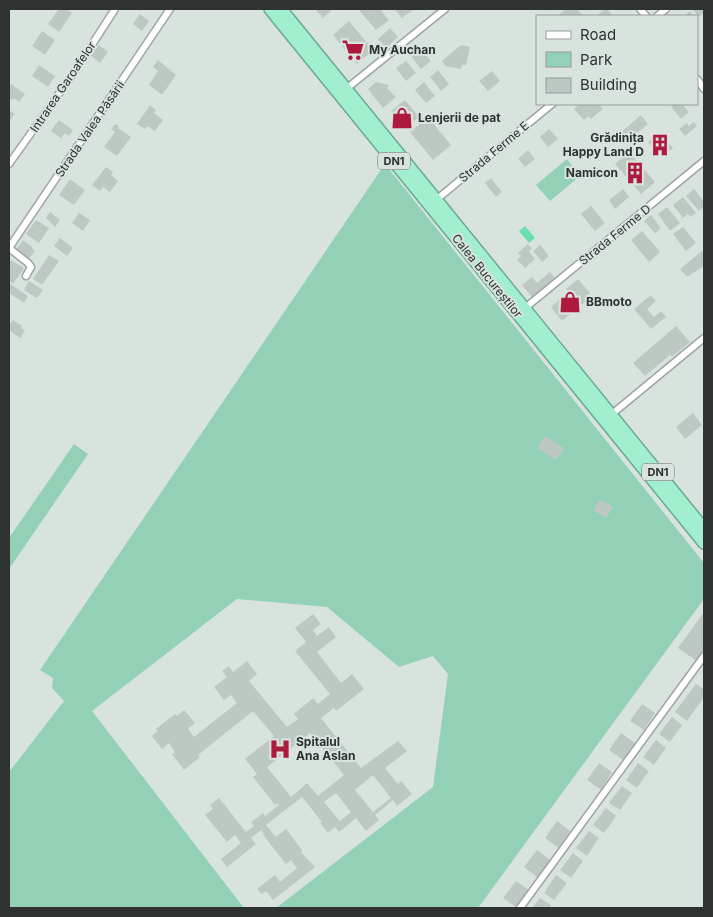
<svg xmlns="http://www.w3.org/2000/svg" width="713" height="917" font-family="Inter,sans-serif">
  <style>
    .green { fill: #93d1b6 }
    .water { fill: #6bdeb0 }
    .building { fill: #bec8c3; fill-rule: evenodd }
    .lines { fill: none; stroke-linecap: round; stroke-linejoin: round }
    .minor-casing { stroke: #9ca5a1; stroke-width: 9 }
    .trunk-casing { stroke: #6aaa90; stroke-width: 14 }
    .minor { stroke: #fff; stroke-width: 6 }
    .trunk { stroke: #a2efcf; stroke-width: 11 }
    .labels { text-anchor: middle; stroke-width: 4; stroke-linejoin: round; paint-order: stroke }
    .shield { fill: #d9e3de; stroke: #616764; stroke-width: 1 }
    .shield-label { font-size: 11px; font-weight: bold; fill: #2e3230 }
    .poi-label { font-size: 12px; font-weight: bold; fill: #2e3230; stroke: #d9e3de; text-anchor: start }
    .street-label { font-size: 12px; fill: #2e3230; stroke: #d9e3de }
  </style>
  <rect width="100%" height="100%" fill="#d9e3de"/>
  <path class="green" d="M567,159L580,176L550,201L536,185Z
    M385,164L704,563V599L478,908H276L433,787L448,674L433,656L399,667L327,607L237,599L92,711L244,908H9V772L64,701L52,688L53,678L40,670Z
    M74,444L88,454L9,569V538Z"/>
  <path class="water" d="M525,226L535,238L529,243L519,231Z"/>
  <path class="building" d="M59,9H66L72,13L59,32L48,24Z
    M315,9H333L323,18Z
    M358,9H380L389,20L376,30Z
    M394,9H414L402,18Z
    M566,9H577L583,16H557Z
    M605,9H607L613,16H596Z
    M692,9H703L704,12L699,17Z
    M690,11L694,16H684Z
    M140,14L149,21L142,31L133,24Z
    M349,21L373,50L357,64L333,35Z
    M390,28L398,37L386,48L378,39Z
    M42,31L55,40L45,55L32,46Z
    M99,45L108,52L100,63L90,55Z
    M461,45L470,47L466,65H462L461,69L445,66L442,61Z
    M421,49L431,61L421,69L411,56Z
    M158,60L176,75L162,95L149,85L158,71L153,67Z
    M406,61L416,73L406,81L396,68Z
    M39,65L55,76L48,87L32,76Z
    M438,70L449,84L441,91L430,77Z
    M492,71L500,81L488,91L479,81Z
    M376,82L389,85L387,88L396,97L383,108L368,89Z
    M424,82L435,96L426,103L415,90Z
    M11,84L25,94L19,102L14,98L12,100L9,98V87Z
    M405,100L419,117L405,128L391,111Z
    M580,104H599L603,109L591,119L589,116L584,120L574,109Z
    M675,104H682L689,112L681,119L671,107Z
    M150,105L156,110L154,113L163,120L155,131L147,126L145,129L137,124Z
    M9,110L15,114L9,122Z
    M641,115L648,124L625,143L618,135Z
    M428,117L451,145L433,160L410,132Z
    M59,120L73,130L69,136L65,133L61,138L51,131Z
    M694,122L697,126L685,136L679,129L687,123L689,126Z
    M115,124L119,126L118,128L131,137L117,156L104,147L115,132L111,129Z
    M549,129L558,139L548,147L540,137Z
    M659,132L673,148L661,158L648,142Z
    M528,150L535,159L525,167L518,159Z
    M629,152L655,182L641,194L615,164Z
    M106,167L113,172L111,175L118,181L110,192L103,187L100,191L92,185Z
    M491,178L502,192L496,197L485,183Z
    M70,179L85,190L74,205L59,195Z
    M623,189L629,197L615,209L609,200Z
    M694,189L704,202V207L699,211L686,196Z
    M683,197L696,213L690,217L688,214L683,218L673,205Z
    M591,206L605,223L595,231L581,214Z
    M667,207L680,223L670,231L658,214Z
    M50,212L60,220L55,227L46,218Z
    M79,213L90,220L83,231L72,223Z
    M651,215L661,228L655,233L644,221Z
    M36,220L49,228L39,243L26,234Z
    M683,227L696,243L686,251L673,234Z
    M642,231L660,252L649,262L631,240Z
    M60,238L73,248L67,256L54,246Z
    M23,240L32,247V248L35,251L29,259L16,250Z
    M528,244L532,249L529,251L535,259L525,268L517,260L521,256L518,253Z
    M540,245L549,256L542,262L533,251Z
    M702,251L704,254V266L687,277L680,269Z
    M49,255L59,261L42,285L33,279Z
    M10,260L24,268L13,284L9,280Z
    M550,272L555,278L532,297L522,285L532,277L537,283Z
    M578,279L590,293L588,295L590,298L562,321L551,307L568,292L566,289Z
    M29,281L43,290L37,298L24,290Z
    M10,284L28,296L24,303L9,293Z
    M651,295L656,301L647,309L654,317L661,311L666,317L651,329L634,309Z
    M13,320L22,326L21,328L25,330L20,338L9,330V325Z
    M676,326L690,342L672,357L670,355L645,376L633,363Z
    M693,413L702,425L685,439L676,427Z
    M545,436L564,448L556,460L537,448Z
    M600,499L613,507L606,518L593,510Z
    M704,612V653L698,662L678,648Z
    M313,614L321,624L313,630L317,636L329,627L336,637L317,652L341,683L352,674L364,689L336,711L334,708L321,718L361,768L398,741L407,751L385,768L398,784L401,781L412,794L397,806L393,800L375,815L379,820L366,831L356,818L339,832L335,827L328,833L320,823L322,822L302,797L266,825L276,837L286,829L302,850L301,852L315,867L273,900L266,891L262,894L257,889L275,875L280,882L297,868L291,860L286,864L263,835L264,834L261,830L251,838L256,844L227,867L221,859L241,843L235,835L227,842L205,815L213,809L210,805L219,798L246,832L254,826L251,822L263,813L265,816L279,805L277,803L275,805L253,777L257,774L245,759L274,736L253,711L198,755L200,757L184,770L172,754L175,752L169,743L162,749L152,736L158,731L156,729L175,714L177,716L184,710L195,723L188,729L194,737L237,703L231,695L224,700L214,687L227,677L222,671L229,666L233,672L247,661L257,674L249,681L287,727L298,719L294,714L313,698L318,704L330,694L295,651L306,642L295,628ZM310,733L344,775L318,796L307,783L291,797L267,767ZM373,775L391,798L373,812L355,790ZM336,793L351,812L340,821L324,802Z
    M696,684L704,689V697L687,721L675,712Z
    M642,704L655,713L644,730L630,721Z
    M672,717L682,725L670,742L659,734Z
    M621,733L635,743L623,760L609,750Z
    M656,740L666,748L654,765L643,757Z
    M599,763L612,772L601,790L587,780Z
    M638,763L649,771L637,788L626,780Z
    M622,786L632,793L620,810L609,803Z
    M606,808L616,816L604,833L593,825Z
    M557,821L570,831L559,848L545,838Z
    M589,831L599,838L587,856L576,848Z
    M537,850L550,860L538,878L524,867Z
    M573,853L583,861L571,878L560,870Z
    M556,875L567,883L554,900L544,893Z
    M516,881L529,890L517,908L503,898Z
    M540,898L551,905L549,908H532Z"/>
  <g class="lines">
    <g class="minor-casing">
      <path id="minor" d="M640,9L646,16
        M657,16L666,9
        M697,79L704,89
        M346,89L445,9
        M9,164L73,74L115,9
        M436,200L552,104
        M9,248L170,9
        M9,248L28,263L31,267L26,276
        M525,308L704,161
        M612,414L704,338
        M520,908L704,656"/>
    </g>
    <g class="trunk-casing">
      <path id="trunk" d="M270,9L704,543
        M281,9L704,529"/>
    </g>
    <use href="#minor" class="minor"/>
    <use href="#trunk" class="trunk"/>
  </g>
  <defs>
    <g id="supermarket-bare" transform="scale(1.725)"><path d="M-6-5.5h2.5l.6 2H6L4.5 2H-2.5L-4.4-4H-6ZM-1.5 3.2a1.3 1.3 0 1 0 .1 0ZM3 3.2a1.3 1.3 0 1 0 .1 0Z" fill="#ae1a3d" stroke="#d9e3de" stroke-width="2.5" paint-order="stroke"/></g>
    <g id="shop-bare" transform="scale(1.725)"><path d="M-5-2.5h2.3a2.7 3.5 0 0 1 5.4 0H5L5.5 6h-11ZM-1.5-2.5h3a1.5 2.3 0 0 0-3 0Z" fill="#ae1a3d" stroke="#d9e3de" stroke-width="2.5" paint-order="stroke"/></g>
    <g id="building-bare" transform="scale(1.725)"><path d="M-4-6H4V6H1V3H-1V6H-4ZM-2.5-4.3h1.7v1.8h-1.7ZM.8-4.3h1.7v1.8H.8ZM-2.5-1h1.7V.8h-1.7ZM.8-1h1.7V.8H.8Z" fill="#ae1a3d" stroke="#d9e3de" stroke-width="2.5" paint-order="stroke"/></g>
    <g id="hospital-bare" transform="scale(1.725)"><path d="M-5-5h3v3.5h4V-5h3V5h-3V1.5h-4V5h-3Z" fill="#ae1a3d" stroke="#d9e3de" stroke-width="2.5" paint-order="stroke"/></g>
  </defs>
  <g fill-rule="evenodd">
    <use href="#supermarket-bare" x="353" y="50"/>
    <use href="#shop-bare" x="402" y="118"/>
    <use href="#building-bare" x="660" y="145"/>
    <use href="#building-bare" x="635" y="173"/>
    <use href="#shop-bare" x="570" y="302"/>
    <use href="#hospital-bare" x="280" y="749"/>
  </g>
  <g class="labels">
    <g class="shield">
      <rect x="378" y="152.5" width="32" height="17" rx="4"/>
      <rect x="642" y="463.5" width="32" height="17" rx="4"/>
    </g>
    <g class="shield-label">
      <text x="394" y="165">DN1</text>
      <text x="658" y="476">DN1</text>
    </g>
    <g class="poi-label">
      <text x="369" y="54">My Auchan</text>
      <text x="418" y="122">Lenjerii de pat</text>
      <text x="644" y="142" text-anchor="end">Grădinița<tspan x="644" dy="14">Happy Land D</tspan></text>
      <text x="618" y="177" text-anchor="end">Namicon</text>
      <text x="586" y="306">BBmoto</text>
      <text x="296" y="746">Spitalul<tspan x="296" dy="14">Ana Aslan</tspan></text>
    </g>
    <g class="street-label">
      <text transform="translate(63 87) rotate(-56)" y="4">Intrarea Garoafelor</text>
      <text transform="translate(90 129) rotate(-56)" y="4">Strada Valea Păsării</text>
      <text transform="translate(494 152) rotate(-40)" y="4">Strada Ferme E</text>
      <text transform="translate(615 235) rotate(-39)" y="4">Strada Ferme D</text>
      <text transform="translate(487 276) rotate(51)" y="4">Calea Bucureștilor</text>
    </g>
  </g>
  <rect width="713" height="917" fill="none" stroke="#2e3230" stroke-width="20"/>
  <rect x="536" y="15" width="162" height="90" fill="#d9e3de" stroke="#959c98"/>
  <rect x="546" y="31" width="25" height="8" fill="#ffffff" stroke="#959c98"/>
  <text x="580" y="40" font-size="15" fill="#2e3230">Road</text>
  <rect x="546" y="52" width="25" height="15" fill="#93d1b6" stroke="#959c98"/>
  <text x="580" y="65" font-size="15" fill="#2e3230">Park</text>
  <rect x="546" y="78" width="25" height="15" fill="#bec8c3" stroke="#959c98"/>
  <text x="580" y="90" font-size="15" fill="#2e3230">Building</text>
</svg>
